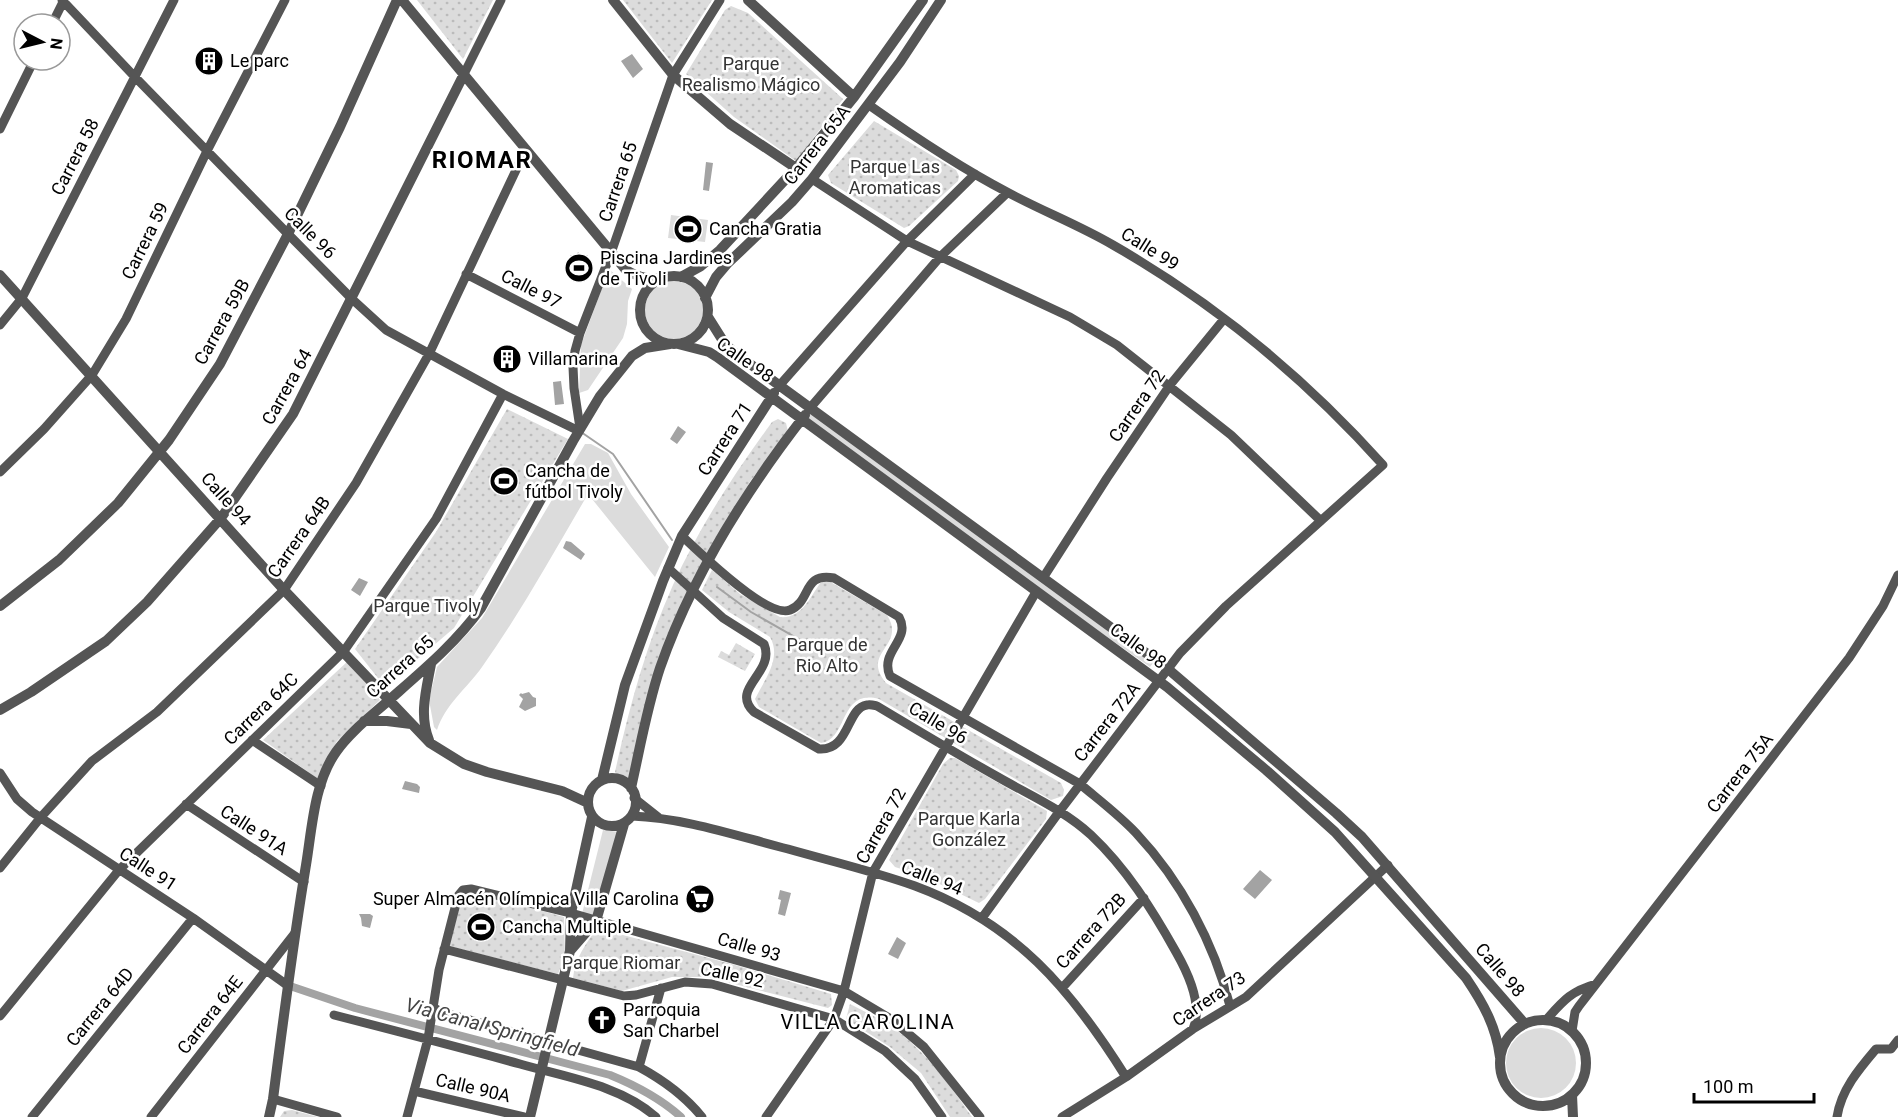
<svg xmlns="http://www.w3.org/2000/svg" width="1898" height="1117" font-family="Roboto,sans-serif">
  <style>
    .green { fill: #dcdcdc }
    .park { fill: url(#park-dots) }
    .water { fill: #a3a3a3 }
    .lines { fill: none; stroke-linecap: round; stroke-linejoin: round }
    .stream { stroke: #a3a3a3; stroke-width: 2 }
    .canal { stroke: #a3a3a3; stroke-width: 8 }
    .minor { stroke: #555; stroke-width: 9 }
    .tertiary { stroke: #555; stroke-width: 10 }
    .labels { text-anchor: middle; stroke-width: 5; stroke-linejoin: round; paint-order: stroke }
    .poi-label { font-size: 18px; fill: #000; stroke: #fff; text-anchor: start }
    .park-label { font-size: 18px; fill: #333; stroke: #fff }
    .street-label { font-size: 18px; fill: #000; stroke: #fff }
    .neighbourhood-label { font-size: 20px; letter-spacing: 1.5px; fill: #000; stroke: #fff }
    .water-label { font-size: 20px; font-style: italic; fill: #444; stroke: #fff }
    .district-label { font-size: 24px; font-weight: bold; letter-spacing: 1.5px; fill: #000; stroke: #fff }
  </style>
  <defs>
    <pattern id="park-dots" width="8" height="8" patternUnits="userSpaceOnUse" patternTransform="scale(1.5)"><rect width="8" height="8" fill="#dcdcdc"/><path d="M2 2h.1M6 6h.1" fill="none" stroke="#bbb" stroke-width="1.8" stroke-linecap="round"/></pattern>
  </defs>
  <rect width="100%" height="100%" fill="#fff"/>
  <path class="green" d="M671,215L708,220L705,242L668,238Z
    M609,269L632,289L628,301L627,324L623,338L588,390L579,393L581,345Z
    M645 310a29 29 0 1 1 58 0a29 29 0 1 1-58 0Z
    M810,413L1153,663L1150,667L1036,587L806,419Z
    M585,444H591L608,453L631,494L669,547L655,577L588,494C554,552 521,612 482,667C467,688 445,705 437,730L434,727L429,700L437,667L482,618Z
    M603,830L619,832L595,917L582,914Z
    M1506 1063a35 35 0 1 1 70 0a35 35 0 1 1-70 0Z"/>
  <path class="park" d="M417,0H493L463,59Z
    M623,0H712L672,63Z
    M731,6L748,13L843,99L796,161L734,117L686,74L725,10Z
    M874,121L956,170L959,176L958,181L909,226L904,228L831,183L828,175Z
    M507,409L568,439L454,628L385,687L355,649L436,532Z
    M778,419L786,423L788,432L751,480L712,547L687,597L629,777L625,778L617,775L615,772C629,708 646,645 673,585C699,527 735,473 772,422Z
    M712,570L740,594L780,617C802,619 810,597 821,582L827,580L887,615C907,646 860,652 886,683L1061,783L1064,790L1063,796L1051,800L879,699C839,688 848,740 821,743L759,707L755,699C765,679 782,658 770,637L729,612L702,590Z
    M736,643L755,654L745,671L718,657L721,651L729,655Z
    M348,661L380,700L337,741L318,779L263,740Z
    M950,758H955L1047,811L1046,819L985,899L979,903L923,876L895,867L889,860L943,764Z
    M477,893L564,917L565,956L558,974L449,946L462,898Z
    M597,928L735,965L831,994L832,1005L828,1008L707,977H672L622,991L573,978C575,958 586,944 597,928Z
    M850,1004C861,1010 872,1015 883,1021C920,1044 948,1082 972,1117H950L921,1073L890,1047L846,1019Z
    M292,1110L318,1117H280L284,1111Z"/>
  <path class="water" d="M632,54L643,69L633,78L621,61Z
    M706,162L713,163L709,191L703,190Z
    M578,252L587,263L583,279L569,273Z
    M561,381L564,404L555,405L553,382Z
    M678,426L686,432L677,444L670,439Z
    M566,541L571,542L585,554L581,560L563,548Z
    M359,578L368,582L360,596L351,590Z
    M529,692L533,697L536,698V706L525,711L519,707L523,699L519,695L521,693L522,694Z
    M405,781L417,784L420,787L419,793L402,789Z
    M1260,870L1272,880L1255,899L1243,889Z
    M780,890L791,893L785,916L778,914L781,900L778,899Z
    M359,914H370L373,916L370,928L362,926L361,918Z
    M897,937L906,943L898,959L888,954Z"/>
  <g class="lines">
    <path class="stream" d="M581,432L613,454L672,540
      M717,587L751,612L823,653"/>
    <path class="canal" d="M287,985L355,1008L610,1075C637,1086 660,1098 681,1117"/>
    <path class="minor" d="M62,0L134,76L288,234L352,299L386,330L503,394L579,431
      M52,24L64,0
      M464,74L501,0
      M869,105C913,136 959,167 1007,192C1042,211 1079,225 1113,245C1214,303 1306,379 1383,465L1226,606L1180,653L1059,812L982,918
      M0,129L34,60
      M812,179L907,241L1070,317L1117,345L1231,435L1321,521
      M466,274L580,333
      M0,325L22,298L174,0
      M779,386L907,241L975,174
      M810,408L940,257L1007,193
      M580,428L574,388L573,367L575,351L580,333L611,253L673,75L720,0
      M0,472L44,429L92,375L126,319L207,151L285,0
      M682,536C699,552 768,619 790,610C812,601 802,572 834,578L899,617C912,640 879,651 890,676L1080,784C1099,800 1119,815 1136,833C1181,881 1214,943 1230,1006
      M668,568L723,618L764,644C776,673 729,688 754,712L819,749C850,751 846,708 867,705C870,704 873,705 877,706C917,730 957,754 998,777C1029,795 1064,810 1091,835C1126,868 1152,909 1176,952C1188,973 1203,1006 1193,1029
      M1043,578L1107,478L1170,385L1224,319
      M252,740L321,786
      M0,773L17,799L32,812L193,918L287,985
      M634,798L658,817
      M186,804L304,882
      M632,816C685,818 737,836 788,849C830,861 873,871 915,886C1015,923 1071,989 1126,1077
      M0,868L41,817L92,761L157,712L284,590L356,483L429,354L525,151
      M444,949L624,996L636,995L685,982L712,984L834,1019L885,1051L915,1079L942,1117
      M1063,987L1144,898
      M433,1007L441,1012L639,1067C663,1080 685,1096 702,1117
      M334,1015C396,1031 458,1047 520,1064C565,1077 620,1085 656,1117
      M0,1016L119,870L344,651L436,519L503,394
      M1546,1020C1563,1001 1571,991 1596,984
      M1572,1031L1575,1012L1579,1006L1849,658L1883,606L1898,575
      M639,1067L661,988
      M414,1091L524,1117
      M273,1099L337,1117
      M32,1117L193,918
      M151,1117L295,933
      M407,1117L428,1039L439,970L458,896L463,890L471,889L571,913L844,991L891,1019L924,1047L980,1117
      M766,1117L834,1019L844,991L873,872L1036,592
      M1062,1117L1126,1077L1193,1029L1246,997L1388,865
      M1837,1117C1841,1090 1859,1069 1876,1049H1891L1898,1040"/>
    <path class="tertiary" d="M402,0L626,270C639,278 650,280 664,278
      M613,0L673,75L730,124L796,168
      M748,0L854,97
      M0,275L284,590L430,743L464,764L487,772L562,791L588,803
      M640 310a34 34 0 1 1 68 0a34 34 0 1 1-68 0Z
      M681,277L701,266L720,250L796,168L854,97L923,0
      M705,298L716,277L727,264L792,202L812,179L900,62L941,0
      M708,317L725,344L735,353L1168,669L1336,813L1362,837L1525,1024
      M678,344L709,352L717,357L1167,687L1266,770L1335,832L1466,978C1483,1003 1496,1026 1500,1057
      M0,606L59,560L118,503L169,440L220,364L288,234L340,127L397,0
      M0,710L31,692L106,641L147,602L221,518L293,414L464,74
      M364,721H387L411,724
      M429,740C419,715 426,691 431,664
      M588 802a24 24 0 1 1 48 0a24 24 0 1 1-48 0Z
      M602,780L625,685L663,581L682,536L774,393
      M631,788C640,748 647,707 660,668C692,576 745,492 805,415
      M570,951L596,921L624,824
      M1500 1063a43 43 0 1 1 86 0a43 43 0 1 1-86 0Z
      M1572,1095L1573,1117
      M269,1117L273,1099C283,1021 293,943 306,865C312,829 314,783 336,752C350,732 370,717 388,701C421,672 455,644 481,608L573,441L600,396L632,356L645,348L670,344
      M530,1117L570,951L571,913L592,817"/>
  </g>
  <defs>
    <g id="building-disc" transform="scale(1.5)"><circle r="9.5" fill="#000" stroke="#fff"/><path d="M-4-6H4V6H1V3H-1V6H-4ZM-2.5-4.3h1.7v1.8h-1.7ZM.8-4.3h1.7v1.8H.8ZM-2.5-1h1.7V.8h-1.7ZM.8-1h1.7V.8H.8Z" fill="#fff"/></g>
    <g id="stadium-disc" transform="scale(1.5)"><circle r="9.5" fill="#000" stroke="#fff"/><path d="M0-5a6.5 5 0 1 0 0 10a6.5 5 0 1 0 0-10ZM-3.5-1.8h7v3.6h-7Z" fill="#fff"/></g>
    <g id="supermarket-disc" transform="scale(1.5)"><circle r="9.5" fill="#000" stroke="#fff"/><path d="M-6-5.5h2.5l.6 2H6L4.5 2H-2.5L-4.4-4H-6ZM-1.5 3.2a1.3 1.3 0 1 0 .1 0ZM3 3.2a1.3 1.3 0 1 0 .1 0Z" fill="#fff"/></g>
    <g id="church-disc" transform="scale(1.5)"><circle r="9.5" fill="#000" stroke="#fff"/><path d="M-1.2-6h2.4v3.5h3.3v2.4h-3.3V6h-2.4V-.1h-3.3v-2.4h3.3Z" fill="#fff"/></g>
  </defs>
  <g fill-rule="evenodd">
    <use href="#building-disc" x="209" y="61"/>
    <use href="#stadium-disc" x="688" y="229"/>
    <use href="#stadium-disc" x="579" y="268"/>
    <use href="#building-disc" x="507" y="359"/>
    <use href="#stadium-disc" x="504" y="481"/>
    <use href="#supermarket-disc" x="700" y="899"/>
    <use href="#stadium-disc" x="481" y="927"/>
    <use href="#church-disc" x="602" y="1020"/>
  </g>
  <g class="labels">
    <g class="poi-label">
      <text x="230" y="67">Le parc</text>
      <text x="709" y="235">Cancha Gratia</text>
      <text x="600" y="264">Piscina Jardines<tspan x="600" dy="21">de Tivoli</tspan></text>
      <text x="528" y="365">Villamarina</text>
      <text x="525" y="477">Cancha de<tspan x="525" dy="21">fútbol Tivoly</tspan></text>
      <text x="679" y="905" text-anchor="end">Super Almacén Olímpica Villa Carolina</text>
      <text x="502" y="933">Cancha Multiple</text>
      <text x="623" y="1016">Parroquia<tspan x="623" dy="21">San Charbel</tspan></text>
    </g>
    <g class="park-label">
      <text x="751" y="70">Parque<tspan x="751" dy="21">Realismo Mágico</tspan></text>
      <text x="895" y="173">Parque Las<tspan x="895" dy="21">Aromaticas</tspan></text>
      <text x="427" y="612">Parque Tivoly</text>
      <text x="827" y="651">Parque de<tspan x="827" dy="21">Rio Alto</tspan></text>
      <text x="969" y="825">Parque Karla<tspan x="969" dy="21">González</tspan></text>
      <text x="621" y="969">Parque Riomar</text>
    </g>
    <g class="street-label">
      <text transform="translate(817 145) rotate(-52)" y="6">Carrera 65A</text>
      <text transform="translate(75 157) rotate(-63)" y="6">Carrera 58</text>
      <text transform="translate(618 182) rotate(-71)" y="6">Carrera 65</text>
      <text transform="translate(310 233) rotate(45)" y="6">Calle 96</text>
      <text transform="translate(145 241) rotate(-64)" y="6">Carrera 59</text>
      <text transform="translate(1150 249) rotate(32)" y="6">Calle 99</text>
      <text transform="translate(531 289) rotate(27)" y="6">Calle 97</text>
      <text transform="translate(222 322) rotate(-61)" y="6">Carrera 59B</text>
      <text transform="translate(745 360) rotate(35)" y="6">Calle 98</text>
      <text transform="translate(287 387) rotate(-61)" y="6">Carrera 64</text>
      <text transform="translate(1137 406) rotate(-55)" y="6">Carrera 72</text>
      <text transform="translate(725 439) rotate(-57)" y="6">Carrera 71</text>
      <text transform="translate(226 499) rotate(48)" y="6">Calle 94</text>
      <text transform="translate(299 537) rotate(-55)" y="6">Carrera 64B</text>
      <text transform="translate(1138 646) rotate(36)" y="6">Calle 98</text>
      <text transform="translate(400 667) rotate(-42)" y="6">Carrera 65</text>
      <text transform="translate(261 709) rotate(-44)" y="6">Carrera 64C</text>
      <text transform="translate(1107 722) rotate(-52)" y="6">Carrera 72A</text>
      <text transform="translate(938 723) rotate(31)" y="6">Calle 96</text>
      <text transform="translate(1740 773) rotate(-52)" y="6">Carrera 75A</text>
      <text transform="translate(881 826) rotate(-61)" y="6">Carrera 72</text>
      <text transform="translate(254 830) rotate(33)" y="6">Calle 91A</text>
      <text transform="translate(148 869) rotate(33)" y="6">Calle 91</text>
      <text transform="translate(932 878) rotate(22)" y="6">Calle 94</text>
      <text transform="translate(1091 931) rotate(-48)" y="6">Carrera 72B</text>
      <text transform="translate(749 947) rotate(16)" y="6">Calle 93</text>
      <text transform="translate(1500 970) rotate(49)" y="6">Calle 98</text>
      <text transform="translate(732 975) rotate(12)" y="6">Calle 92</text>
      <text transform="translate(1209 999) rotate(-34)" y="6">Carrera 73</text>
      <text transform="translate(100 1007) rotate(-51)" y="6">Carrera 64D</text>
      <text transform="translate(210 1015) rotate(-52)" y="6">Carrera 64E</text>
      <text transform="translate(473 1088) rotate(13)" y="6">Calle 90A</text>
    </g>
    <g class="neighbourhood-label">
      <text x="868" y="1029">VILLA CAROLINA</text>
    </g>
    <g class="water-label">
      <text transform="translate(492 1027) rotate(15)" y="7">Via Canal Springfield</text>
    </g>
    <g class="district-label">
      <text x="482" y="168">RIOMAR</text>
    </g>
  </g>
  <g transform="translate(42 42) rotate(97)"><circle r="28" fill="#ffffff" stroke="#999999" stroke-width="1.5"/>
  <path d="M0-4.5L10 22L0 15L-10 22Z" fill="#000000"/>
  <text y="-9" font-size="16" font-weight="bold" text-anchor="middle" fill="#000000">N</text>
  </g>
  <path d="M1694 1093v9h120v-9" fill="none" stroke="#000000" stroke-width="3"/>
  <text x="1703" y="1093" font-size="18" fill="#000000" stroke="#ffffff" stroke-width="4.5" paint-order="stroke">100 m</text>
</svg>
